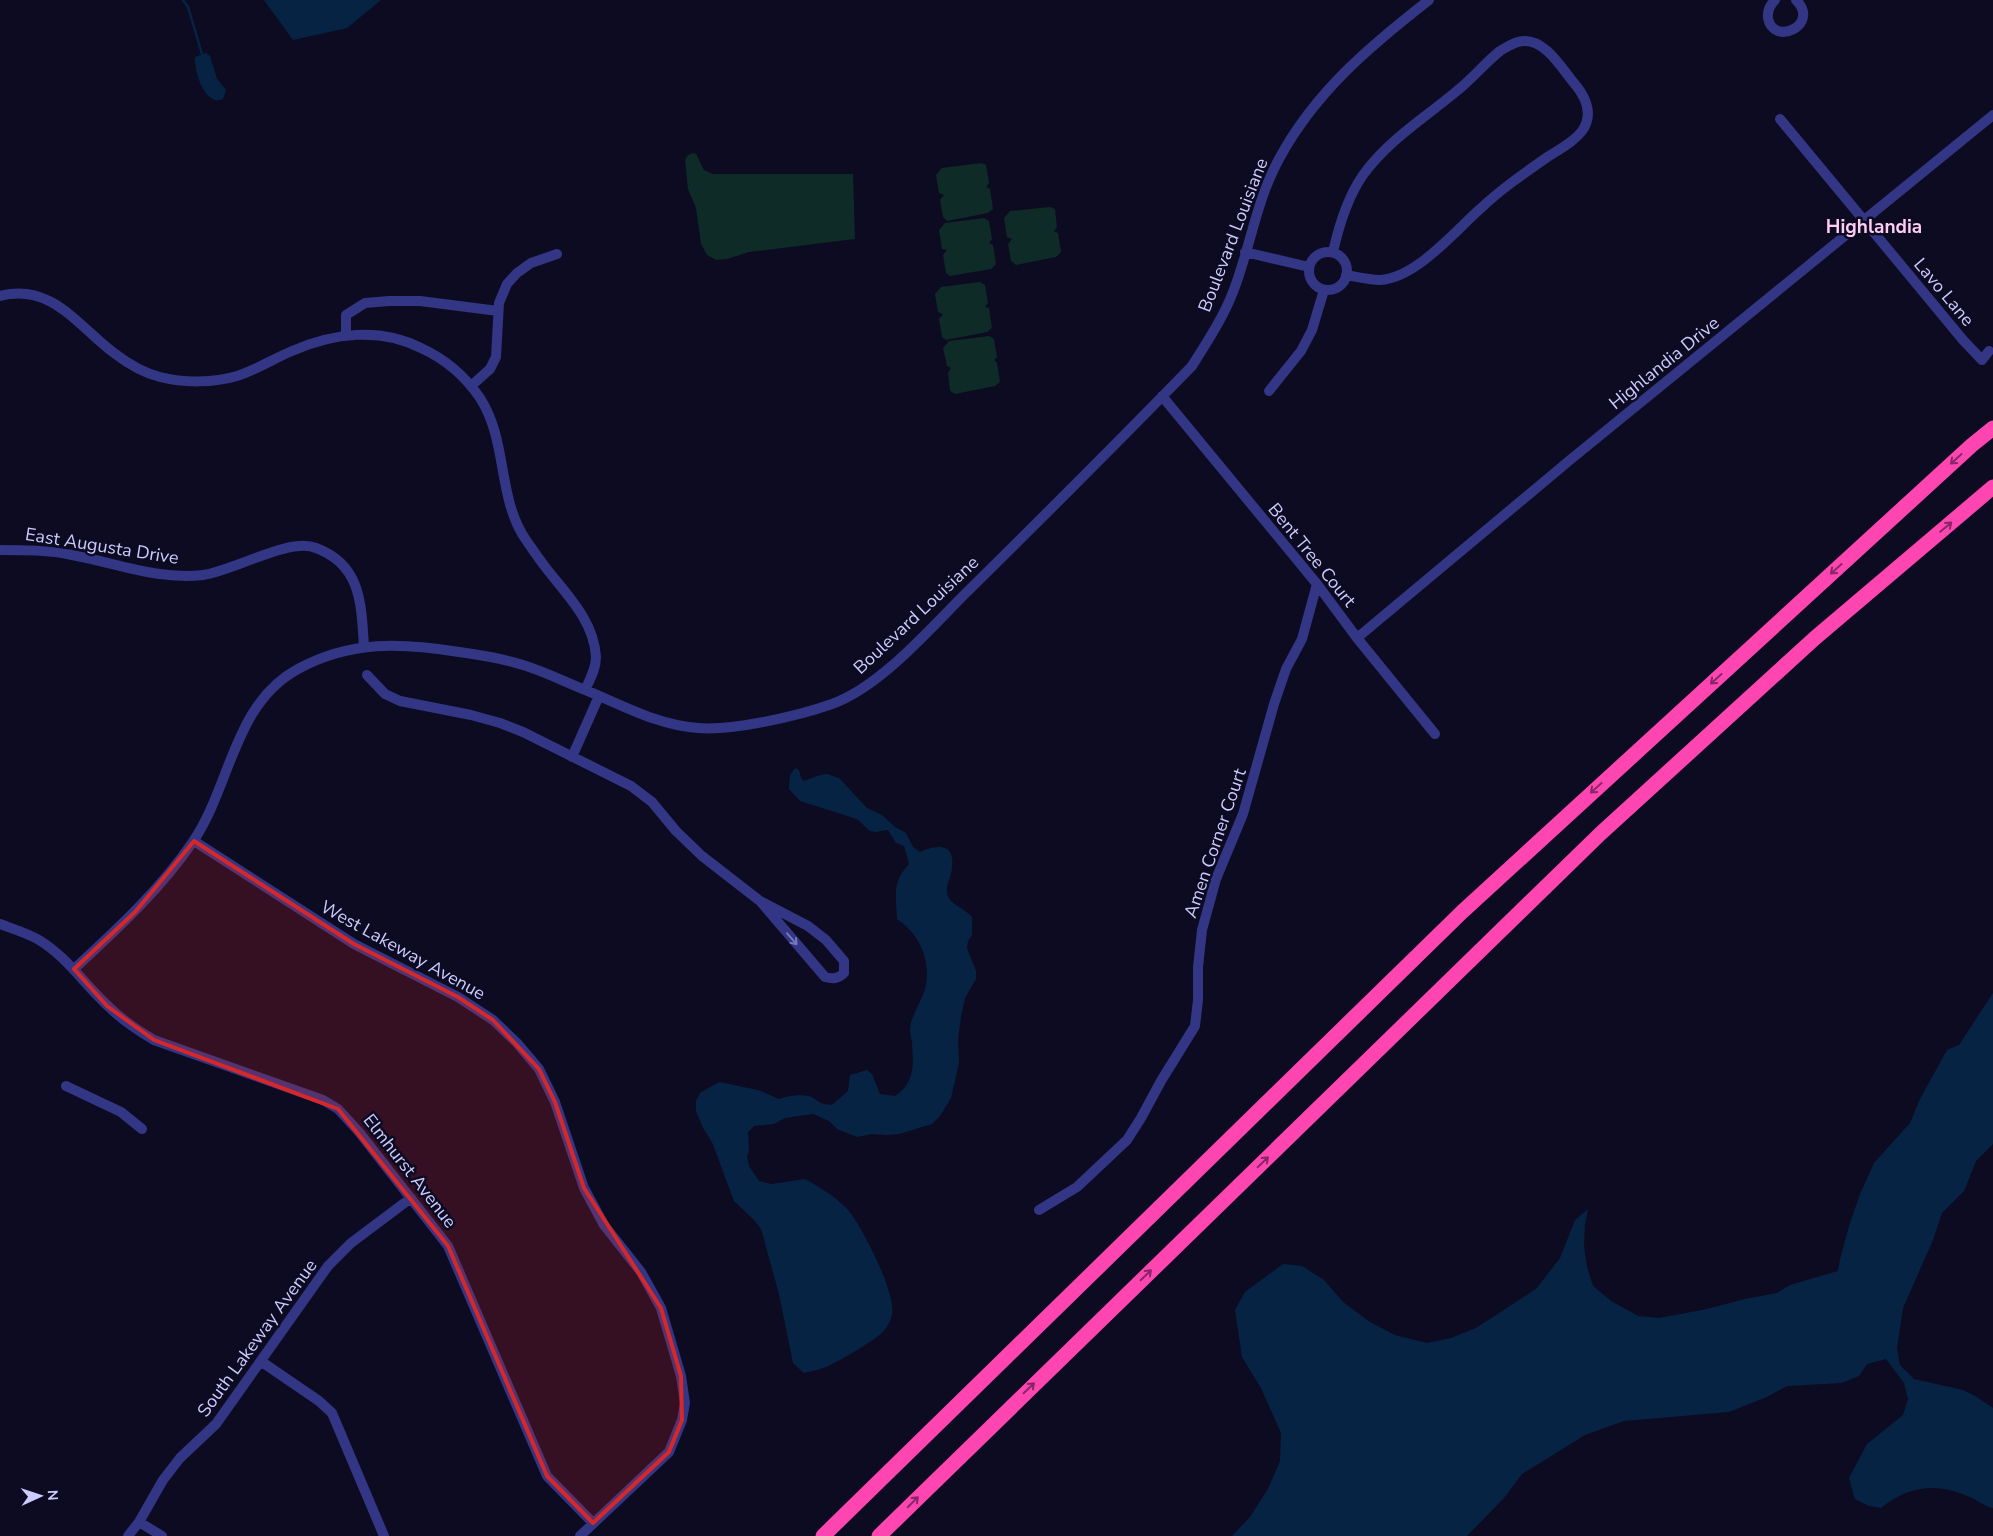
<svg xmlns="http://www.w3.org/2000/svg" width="1993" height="1536" font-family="'Nunito Sans',sans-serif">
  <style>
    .green { fill: #0e2b27 }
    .water { fill: #072344 }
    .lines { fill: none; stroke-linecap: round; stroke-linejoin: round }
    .stream { stroke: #072344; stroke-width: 2.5 }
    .street { stroke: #323684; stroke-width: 10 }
    .highway { stroke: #ff46b0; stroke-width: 15 }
    .oneway { stroke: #862868 }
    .oneway2 { stroke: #7779bb }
    .marked { fill: #d62828; fill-opacity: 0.2; stroke: #d62828; stroke-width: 4; stroke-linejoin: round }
    .labels { text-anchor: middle; stroke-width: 5; stroke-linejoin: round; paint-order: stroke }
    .street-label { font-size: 18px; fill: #cccbff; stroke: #0d0b21 }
    .neighbourhood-label { font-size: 19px; font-weight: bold; fill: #ffcdf1; stroke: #0d0b21 }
  </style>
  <rect width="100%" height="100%" fill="#0d0b21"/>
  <path class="green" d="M693,153L696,154L704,170L713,174H853L855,239L749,252L727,259L716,260L707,255L701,244L696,208L688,189L685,160L688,155Z
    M981,163L986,165L989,183L986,187L990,189L993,209L988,213L947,221L943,217L940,200L944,195L939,193L936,175L942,168Z
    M1050,207L1055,209L1057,227L1054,231L1058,233L1061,252L1056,257L1016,265L1011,261L1008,244L1012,239L1007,237L1004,218L1010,211Z
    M984,218L989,221L992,239L989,243L993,245L996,264L991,269L950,276L946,273L943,255L947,250L942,249L939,230L945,223Z
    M980,282L985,285L988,303L985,307L989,308L992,328L987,332L946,340L942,337L939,319L943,314L938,312L935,294L941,287Z
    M989,336L994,339L997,357L994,360L997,363L1000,382L995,386L955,394L950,391L948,373L951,368L947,366L943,348L949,341Z"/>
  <path class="water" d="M264,0H381L347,28L293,40Z
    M206,53L210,56L217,79L226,90L223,99C205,107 194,71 195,57Z
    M795,768L799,770L801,778L804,781L820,775L827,774L839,778L867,808L882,815L895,827L906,833L913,847L920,852C943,842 957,846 951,874C949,880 946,886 947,893C949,905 965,908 972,917V935L968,941L967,948L976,971V979L965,998L961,1017L958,1039L959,1063L951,1098L940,1116L932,1124L899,1134L887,1135L872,1134L857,1137L837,1129L829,1121L813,1114L785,1118L774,1124L754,1126L748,1132L749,1152L747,1156L749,1166L759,1181L772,1184L805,1179C820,1187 836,1197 848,1210C862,1226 896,1293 892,1314C892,1317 889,1324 886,1328C879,1339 839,1361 826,1367C819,1370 811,1371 804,1373L793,1363L779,1294L761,1229L754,1220L734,1201L712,1142L703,1128L696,1111V1101L700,1093L719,1082L758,1090L779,1099C787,1096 805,1093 813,1098C821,1103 821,1104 832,1105L848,1091L850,1075L867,1070L872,1074L880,1094L895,1096C914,1084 914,1065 912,1044C912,1039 910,1034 910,1029C911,1016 921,1002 925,989C932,962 920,934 897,919C896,895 892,882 909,864L904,846L896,843L888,830L875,832L870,831L857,819L800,801L789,789L790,775Z
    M1993,993V1144L1976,1161L1964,1191L1942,1213L1933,1240L1903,1308L1897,1348L1900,1365L1914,1379L1963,1390L1975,1396L1993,1408V1508C1985,1507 1979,1501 1972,1498C1939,1482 1909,1485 1881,1508L1869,1506L1855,1499L1849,1478L1867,1444L1903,1415L1908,1399L1904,1383L1886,1359L1867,1364L1859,1376L1842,1383L1787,1386L1767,1397L1729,1412L1624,1421L1585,1435L1522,1474L1504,1498L1467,1536H1232L1250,1517L1268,1489L1280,1461L1281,1433L1261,1388L1242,1357L1235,1310L1245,1292L1283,1264L1302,1266L1324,1280L1343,1302L1370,1322L1395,1335L1427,1343L1451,1338L1476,1328L1536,1289L1560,1258L1575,1220L1588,1209L1585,1224L1584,1246L1587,1267L1593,1286L1611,1301L1638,1316L1659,1318L1707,1309L1745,1299L1777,1293L1790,1285L1838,1271L1840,1259L1849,1226L1860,1194L1874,1163L1910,1123L1920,1099L1947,1050L1959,1045Z"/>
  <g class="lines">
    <path class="stream" d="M183,0L188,7L202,54"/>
    <path class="street" d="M1775,0C1770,5 1767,10 1768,18C1773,47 1821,25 1796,0
      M1780,119L1963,340L1982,360L1989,351
      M1309 271a19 19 0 1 1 38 0a19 19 0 1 1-38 0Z
      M1245,252L1309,267
      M1333,252C1339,225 1347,198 1363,175C1388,140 1426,117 1458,90C1473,78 1485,63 1500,51C1507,47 1515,41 1524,41C1546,40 1562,69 1574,83C1585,96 1593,112 1584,128C1576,141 1558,150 1546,158C1523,174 1500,190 1480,209C1454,232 1416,278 1380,280C1369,280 1357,277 1346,275
      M0,296C51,282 79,327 114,353C127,363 144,373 160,377C183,383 214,383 237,376C256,370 273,359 292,351C333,333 380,327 421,348C445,359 465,376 480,398C508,441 497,498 526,540C533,550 539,559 546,568C567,595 594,621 596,657C596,669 590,679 585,690
      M346,335V315L365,303L389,301H420L498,311
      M471,386L490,369L496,357L499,303L507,284L517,273L531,263L557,254
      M1269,391L1301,351L1312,330L1324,290
      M1162,396L1317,584L1357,638L1435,734
      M0,550C24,550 48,550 72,555C116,563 157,580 203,575C234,571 289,537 316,548C362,565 361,605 364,646
      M1357,638L1570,460L1993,115
      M367,675L385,694L400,701L471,715L500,723L523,732L631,786L652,802L676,831L702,856L760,901L808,926L826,940L844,961V973C838,979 833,979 825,977L760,901
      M572,757L599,696
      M194,841L354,944L458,997L493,1020L517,1043L539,1069L555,1102L584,1188L604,1225L641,1272L661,1308L681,1376L685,1403L682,1420L669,1452L580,1536
      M0,924C13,929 27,933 39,940C67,957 84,984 108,1006C122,1020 137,1030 154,1040L323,1100L338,1109L359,1132L448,1246L547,1476L593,1523
      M74,969C116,930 159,891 192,843C231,787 233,704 298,669C351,640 402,643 459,652C480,655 502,658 523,665C543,671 563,681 583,689C620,704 656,725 698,728C733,731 798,716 832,704C882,686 931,627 969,590C1044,516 1119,441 1192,366C1207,342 1223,318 1233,292C1250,249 1256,201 1279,159C1315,92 1370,46 1429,0
      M66,1086L121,1112L142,1129
      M1039,1210L1077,1187L1127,1140L1141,1118L1161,1081L1195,1026L1198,1000V967L1202,930L1216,879L1243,814L1274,704L1286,669L1302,639L1317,584
      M262,1362L319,1401L332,1413L384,1536
      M139,1522L162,1536
      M128,1536L139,1522L163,1480L180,1458L216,1424L328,1266L351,1243L411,1198"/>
    <path class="highway" d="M823,1536L1462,912L1972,445L1993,428
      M879,1536L1600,834L1815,638L1993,487"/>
  </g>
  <defs><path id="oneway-shaft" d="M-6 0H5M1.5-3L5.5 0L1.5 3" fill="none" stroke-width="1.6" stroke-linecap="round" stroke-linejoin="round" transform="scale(1.25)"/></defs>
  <g class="oneway">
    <use href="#oneway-shaft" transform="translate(1956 459) rotate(138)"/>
    <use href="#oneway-shaft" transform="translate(1946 527) rotate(-40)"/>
    <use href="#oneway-shaft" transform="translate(1836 569) rotate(138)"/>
    <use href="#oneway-shaft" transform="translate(1716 679) rotate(138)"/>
    <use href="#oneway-shaft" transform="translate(1596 788) rotate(138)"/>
    <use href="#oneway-shaft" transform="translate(1263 1162) rotate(-44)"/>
    <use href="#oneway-shaft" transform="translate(1146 1275) rotate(-44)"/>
    <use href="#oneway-shaft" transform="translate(1029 1388) rotate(-44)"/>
    <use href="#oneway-shaft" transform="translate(913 1502) rotate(-45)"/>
  </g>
  <use class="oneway2" href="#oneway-shaft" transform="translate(792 939) rotate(49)"/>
  <path class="marked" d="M194,841L354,944L458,997L493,1020L539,1069L555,1102L584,1188L661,1308L681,1376L682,1420L669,1452L593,1523L547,1476L448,1246L338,1109L154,1040L107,1006L74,969L135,912Z"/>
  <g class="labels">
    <g class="street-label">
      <text transform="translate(1233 235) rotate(-69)" y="6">Boulevard Louisiane</text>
      <text transform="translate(1944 292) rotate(50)" y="6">Lavo Lane</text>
      <text transform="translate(1664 363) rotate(-39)" y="6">Highlandia Drive</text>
      <text transform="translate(102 546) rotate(9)" y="6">East Augusta Drive</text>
      <text transform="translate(1312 555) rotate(51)" y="6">Bent Tree Court</text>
      <text transform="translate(916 615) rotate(-43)" y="6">Boulevard Louisiane</text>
      <text transform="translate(1215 843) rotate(-71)" y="6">Amen Corner Court</text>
      <text transform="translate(403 950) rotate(29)" y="6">West Lakeway Avenue</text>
      <text transform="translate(410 1171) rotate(52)" y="6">Elmhurst Avenue</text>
      <text transform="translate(257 1338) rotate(-54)" y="6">South Lakeway Avenue</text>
    </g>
    <g class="neighbourhood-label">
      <text x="1874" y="233">Highlandia</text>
    </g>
  </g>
  <g transform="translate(40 1496) rotate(87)" stroke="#0d0b21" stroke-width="4" paint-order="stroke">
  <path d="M0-4L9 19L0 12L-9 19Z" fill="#cccbff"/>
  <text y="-8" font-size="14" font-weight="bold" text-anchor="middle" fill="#cccbff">N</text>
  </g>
</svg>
